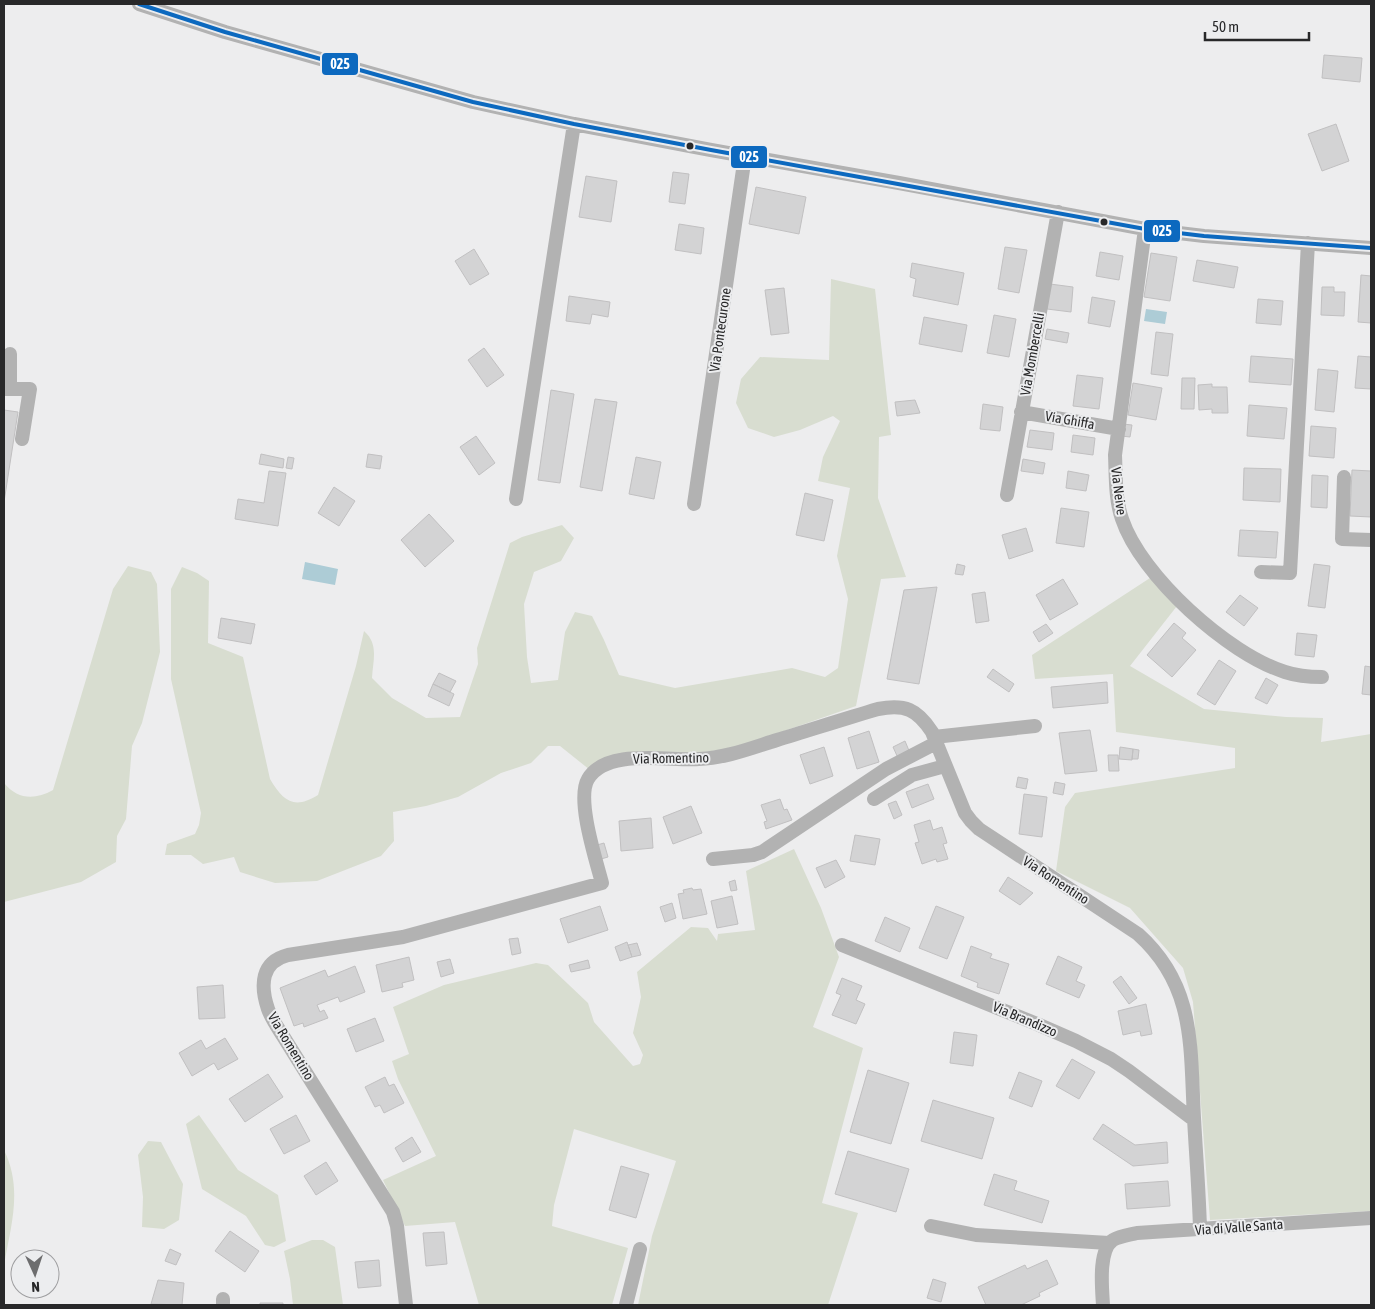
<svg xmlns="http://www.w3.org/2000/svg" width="1375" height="1309" font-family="'Asap Condensed',sans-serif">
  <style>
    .green { fill: #d8ddd0 }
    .water { fill: #adccd6 }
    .building { fill: #d3d3d4; stroke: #c1c0c1 }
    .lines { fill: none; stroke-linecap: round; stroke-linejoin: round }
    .minor { stroke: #b2b2b2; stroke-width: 14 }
    .bus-1-casing { stroke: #ecedef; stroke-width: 8 }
    .bus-1 { stroke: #0c69bf; stroke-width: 4 }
    .bus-dot { fill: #282829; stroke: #ecedef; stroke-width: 2 }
    .labels { text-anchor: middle; stroke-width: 4; stroke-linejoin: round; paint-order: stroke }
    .street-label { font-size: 14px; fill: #282829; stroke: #ecedef }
    .line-badge { stroke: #ecedef; stroke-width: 2 }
    .badge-label { font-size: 14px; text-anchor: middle; font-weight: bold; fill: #fff }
  </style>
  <rect width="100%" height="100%" fill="#ededee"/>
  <path class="green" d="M831,279L875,289L891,435L879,437L878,498L906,577L881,579L856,706L738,747L590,770L560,746H548L531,763L501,773L458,797L426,806L393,812L394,841L381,856L317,881L275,883L240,872L234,857L203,864L191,855H165L167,844L195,834L199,825L201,813L171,679V589L182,567L197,573L209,581L208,643L243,657L270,779C283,801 294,810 318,795L356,666L364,631C379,644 373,660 372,678L392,698L426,718L460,717L478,664L477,648L510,543L522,537L562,525L574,538L561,561L534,572L524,604L527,657L531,683L558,680L565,632L575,612L592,616L604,640L619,675L675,688L792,668L825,677L838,668L848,599L837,556L850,488L818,481L823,457L840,421L833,416L800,430L774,437L748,428L736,403L741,379L760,357L829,360Z
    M128,566L151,572L157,584L160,652L142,723L132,746L126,819L117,836L116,862L81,882L4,902V783C18,800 35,800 53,790L113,589Z
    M1150,578L1177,606L1130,666L1204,709L1286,717L1323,718L1321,742L1371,734V1211L1210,1220L1193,1002L1183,968L1130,908L1056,871L1065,807L1075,793L1235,768V748L1116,732L1113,674L1035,679L1032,655Z
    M794,849L821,908L839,957L813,1027L863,1048L822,1203L858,1213L828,1305H638L652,1236L676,1161L574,1129L554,1205L552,1226L628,1248L612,1305H479L455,1222L405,1226L383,1180L436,1156L398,1079L392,1061L409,1054L393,1007L444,985L536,963L548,965L588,1003L594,1022L633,1066L640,1064L643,1055L633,1033L641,997L637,972L691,927L708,928L717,941L718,934L755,930L746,871Z
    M199,1115L238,1170L278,1195L286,1241L274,1247L265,1245L246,1216L202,1189L186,1124Z
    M148,1141L161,1142L183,1184L179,1220L164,1229L142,1227L143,1197L138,1155Z
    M4,1150C23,1189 11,1225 4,1265Z
    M312,1240H323L335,1247L343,1305H293L290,1279L284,1251Z"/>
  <path class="water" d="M1146,309L1167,312L1165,324L1144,321Z
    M305,562L338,569L335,585L302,579Z"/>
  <path class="building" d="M1324,55L1362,58L1360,82L1322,78Z
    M1336,124L1349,161L1322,171L1308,134Z
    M673,172L689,174L685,204L669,202Z
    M586,176L617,181L611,222L579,217Z
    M756,187L806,197L799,234L749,224Z
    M679,224L704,228L701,254L675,250Z
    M1005,247L1027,250L1019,293L998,289Z
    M474,249L489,274L470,285L455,261Z
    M1100,252L1123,256L1119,280L1096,276Z
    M1151,253L1177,257L1170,301L1144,297Z
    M1197,260L1238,267L1234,288L1193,281Z
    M912,263L964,273L958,305L913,296L916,279L910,277Z
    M1361,275L1371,276V323L1358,322Z
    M1050,284L1073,287L1071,312L1047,309Z
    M1322,287H1334V292H1345L1344,316L1321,315Z
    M784,288L789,333L771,335L765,290Z
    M569,296L610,302L608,317L592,314L590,324L566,321Z
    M1092,297L1115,301L1110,327L1088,323Z
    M1258,299L1283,301L1281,325L1256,323Z
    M994,315L1016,319L1009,357L987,353Z
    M924,317L967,325L962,352L919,344Z
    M1047,329L1069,333L1067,343L1045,339Z
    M1156,332L1173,334L1168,376L1151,374Z
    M484,348L504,375L487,387L468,360Z
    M1251,356L1293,359L1291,385L1249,382Z
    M1358,356L1371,357V389L1355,388Z
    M1318,369L1338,371L1334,412L1315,410Z
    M1077,375L1103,378L1099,409L1073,406Z
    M1182,378H1195L1194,409H1181Z
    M1133,383L1162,388L1156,420L1128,415Z
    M1212,384V387H1227L1228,413H1212V409L1199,410L1198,385Z
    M551,390L574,394L560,483L538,480Z
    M595,399L617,402L602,491L580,487Z
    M915,400L920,413L897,416L895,402Z
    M983,404L1003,407L1000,431L980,429Z
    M1249,405L1287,408L1284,439L1247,436Z
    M4,410L18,412L4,502Z
    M1123,424L1132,425L1130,437L1121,436Z
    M1311,426L1336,428L1334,458L1309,456Z
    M1030,430L1054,433L1052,450L1027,447Z
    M1073,435L1095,438L1093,455L1071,452Z
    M476,436L495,463L479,475L460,447Z
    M261,454L284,459L283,468L259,464Z
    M368,454L382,456L380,469L366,467Z
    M288,457L294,458L292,469L286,468Z
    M636,457L661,462L654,499L629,494Z
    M1023,459L1045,463L1043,474L1021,471Z
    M1244,468L1281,469L1280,502L1243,500Z
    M1352,470L1371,471V517L1350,516Z
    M269,471L286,473L278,526L235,519L238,499L264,503Z
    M1068,471L1089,475L1086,491L1066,488Z
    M1312,475L1328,476L1327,508L1311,507Z
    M334,487L355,501L339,526L318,513Z
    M805,493L833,500L824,541L796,535Z
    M1061,508L1089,512L1084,547L1056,543Z
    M429,514L454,541L425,567L401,540Z
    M1026,528L1033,551L1009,559L1002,535Z
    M1240,530L1278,532L1276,558L1238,556Z
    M957,564L965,566L963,575L955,574Z
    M1314,564L1330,566L1325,608L1308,606Z
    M1063,579L1078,604L1050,620L1036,595Z
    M937,587L919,684L887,679L904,590Z
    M985,592L989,621L976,623L972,594Z
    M1240,595L1258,608L1244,626L1226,612Z
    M221,618L255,624L251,644L218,638Z
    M1174,623L1186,633L1182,638L1196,650L1172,677L1147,655Z
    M1046,624L1053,633L1039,642L1033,632Z
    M1297,633L1317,635L1314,657L1295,655Z
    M1219,660L1236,671L1215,705L1197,694Z
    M1365,666L1371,667V695L1362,694Z
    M993,669L1014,684L1009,692L987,677Z
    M439,673L456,681L450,692L433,684Z
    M1266,678L1278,685L1267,704L1255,698Z
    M1107,682L1108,703L1053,708L1051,687Z
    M433,684L454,694L449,706L428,696Z
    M1090,730L1097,771L1065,774L1059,733Z
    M869,731L879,762L857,769L848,738Z
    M905,741L910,753L898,758L893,747Z
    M824,747L833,776L810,784L800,755Z
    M1120,747L1133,749L1132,760L1119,759Z
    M1133,749L1139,750L1138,759H1132Z
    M1108,755H1118L1119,771H1109Z
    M1018,777L1028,779L1026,789L1016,787Z
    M1055,782L1065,784L1063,795L1053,793Z
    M928,784L934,799L912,808L906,792Z
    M1024,794L1047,797L1042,837L1019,834Z
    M780,799L784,810L787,809L792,820L766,829L764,822L767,821L761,805Z
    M896,801L902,815L894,819L888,804Z
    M691,806L702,833L673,844L663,817Z
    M651,818L653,848L621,851L619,821Z
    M930,820L933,830L942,827L947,843L943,844L948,859L937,862L936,859L922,864L915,843L919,842L914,825Z
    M855,835L880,839L875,865L850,861Z
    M604,843L608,857L601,859L597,845Z
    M836,860L845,877L825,888L816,868Z
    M1008,877L1033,893L1020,905L999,891Z
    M735,880L737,890L731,891L729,882Z
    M692,888L693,890L701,889L707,914L683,919L678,894L684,893L683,890Z
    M732,896L738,924L717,928L711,901Z
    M672,903L676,918L665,922L660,907Z
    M600,906L608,930L568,943L560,919Z
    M936,906L964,917L947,959L919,948Z
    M885,917L910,928L900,952L875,941Z
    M518,938L521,953L512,955L509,939Z
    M627,942L632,957L620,961L615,947Z
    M637,943L641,955L632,957L628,945Z
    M971,946L992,954L990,958L1009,964L999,994L977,987L978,983L961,976Z
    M1058,956L1082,967L1076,981L1085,985L1079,998L1046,984Z
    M409,957L414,980L402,983L403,987L382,992L376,965Z
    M450,959L454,973L441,977L437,962Z
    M588,960L590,968L571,972L569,965Z
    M355,966L365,992L340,1002L338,997L317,1005L320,1012L324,1010L328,1018L304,1027L303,1023L294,1026L280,988L325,970L328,977Z
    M1121,976L1137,998L1129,1004L1113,982Z
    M842,978L862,986L856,1000L865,1004L856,1024L832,1015L841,995L836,993Z
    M223,985L225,1018L199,1019L197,987Z
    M1146,1004L1152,1034L1141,1036L1140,1031L1123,1035L1118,1011Z
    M375,1018L384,1041L356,1052L347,1029Z
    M954,1032L977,1035L973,1066L950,1063Z
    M225,1038L238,1059L218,1070L214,1063L192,1076L179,1053L201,1040L206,1049Z
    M1072,1059L1095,1072L1079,1099L1056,1086Z
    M868,1070L909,1083L891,1144L850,1132Z
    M1019,1072L1042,1081L1032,1107L1009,1098Z
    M268,1074L283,1097L245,1122L229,1099Z
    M385,1077L389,1086L394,1084L404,1103L384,1113L380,1105L375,1107L365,1087Z
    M933,1100L994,1118L982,1159L921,1141Z
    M296,1115L310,1141L284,1154L270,1129Z
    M1103,1124L1135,1145L1167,1142L1168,1163L1133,1166L1093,1139Z
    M412,1137L421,1152L403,1162L395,1148Z
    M848,1151L909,1169L896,1212L835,1194Z
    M326,1162L338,1181L316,1195L304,1176Z
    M621,1166L649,1174L636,1218L609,1210Z
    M994,1174L1017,1181L1014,1190L1049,1201L1042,1223L984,1205Z
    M1168,1181L1170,1206L1127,1209L1125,1184Z
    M230,1231L259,1251L245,1272L215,1251Z
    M444,1232L447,1264L426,1266L423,1233Z
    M170,1249L181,1254L176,1265L165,1261Z
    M379,1260L381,1286L358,1288L355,1262Z
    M1047,1260L1058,1284L1039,1293L1040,1296L1021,1305H986L978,1287L1025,1265L1027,1269Z
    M933,1279L946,1283L941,1302L927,1298Z
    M158,1280L184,1283L182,1305L151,1304Z
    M260,1303H283V1305H260Z"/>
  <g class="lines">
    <path class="minor" d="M139,4L225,32L473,102L574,124L711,150L899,183L1145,229L1204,236L1371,248
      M1145,229L1115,455C1116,477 1115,499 1122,519C1141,576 1228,654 1285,672C1297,676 1310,677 1322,677
      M4,389H30L22,439
      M10,389V354
      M1021,412L1119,429
      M1344,477L1342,539L1371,540
      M1007,495L1058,212
      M516,499L574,124
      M694,504L745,156
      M1261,572L1290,573L1308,243
      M934,737L1035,726
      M874,799L912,775L945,766
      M713,859L753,855L762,852L886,769L936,743
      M842,945L1037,1024L1076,1041L1111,1059L1129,1071L1194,1120
      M931,1226L976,1235L1109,1243
      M223,1299V1305
      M406,1305L397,1226L393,1212L283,1036C278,1028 271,1018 268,1009C260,985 261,962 288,955L403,937L602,883C596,860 576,799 588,779C606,748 668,761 699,759C726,758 751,748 777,740C810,730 844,719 878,709C905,704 917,709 932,732L965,813L971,821L979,829L1138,934C1196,986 1190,1047 1194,1118C1196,1155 1199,1192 1200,1229
      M626,1305L640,1249
      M1103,1305C1102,1288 1098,1250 1113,1240C1120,1236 1129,1235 1137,1233L1371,1218"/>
    <g class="bus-1-casing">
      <path id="bus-1" d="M139,4L225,32L473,102L574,124L711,150L1145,229L1204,236L1371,248"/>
    </g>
    <use href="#bus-1" class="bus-1"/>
  </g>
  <g class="bus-dot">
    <circle cx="690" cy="146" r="4.5"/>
    <circle cx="1104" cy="222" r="4.5"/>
  </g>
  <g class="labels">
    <g class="street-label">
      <text transform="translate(720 330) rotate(-82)" y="5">Via Pontecurone</text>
      <text transform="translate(1032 354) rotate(-80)" y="5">Via Mombercelli</text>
      <text transform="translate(1070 420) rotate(10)" y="5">Via Ghiffa</text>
      <text transform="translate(1119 491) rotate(83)" y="5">Via Neive</text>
      <text transform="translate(671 758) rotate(-1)" y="5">Via Romentino</text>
      <text transform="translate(1056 880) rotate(33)" y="5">Via Romentino</text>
      <text transform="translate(1025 1019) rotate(23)" y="5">Via Brandizzo</text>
      <text transform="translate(291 1046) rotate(59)" y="5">Via Romentino</text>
      <text transform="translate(1239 1227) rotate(-4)" y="5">Via di Valle Santa</text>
    </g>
  </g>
  <g class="line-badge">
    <rect x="321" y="52" width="38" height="24" rx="5" fill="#0c69bf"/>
    <rect x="730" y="145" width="38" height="24" rx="5" fill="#0c69bf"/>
    <rect x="1143" y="219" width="38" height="24" rx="5" fill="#0c69bf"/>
  </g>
  <g class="badge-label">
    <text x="340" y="69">025</text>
    <text x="749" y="162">025</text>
    <text x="1162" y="236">025</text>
  </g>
  <rect width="1375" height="1309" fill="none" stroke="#282829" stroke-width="10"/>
  <g transform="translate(35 1274) rotate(177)"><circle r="24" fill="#ecedef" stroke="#9e9ea0"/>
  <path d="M0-4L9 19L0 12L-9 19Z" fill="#6d6d6e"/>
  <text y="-8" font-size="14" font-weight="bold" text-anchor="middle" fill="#282829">N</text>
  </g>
  <path d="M1205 32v8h104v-8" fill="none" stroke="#282829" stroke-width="2.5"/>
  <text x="1212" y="32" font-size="15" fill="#282829" stroke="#ecedef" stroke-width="4" paint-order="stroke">50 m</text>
</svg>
